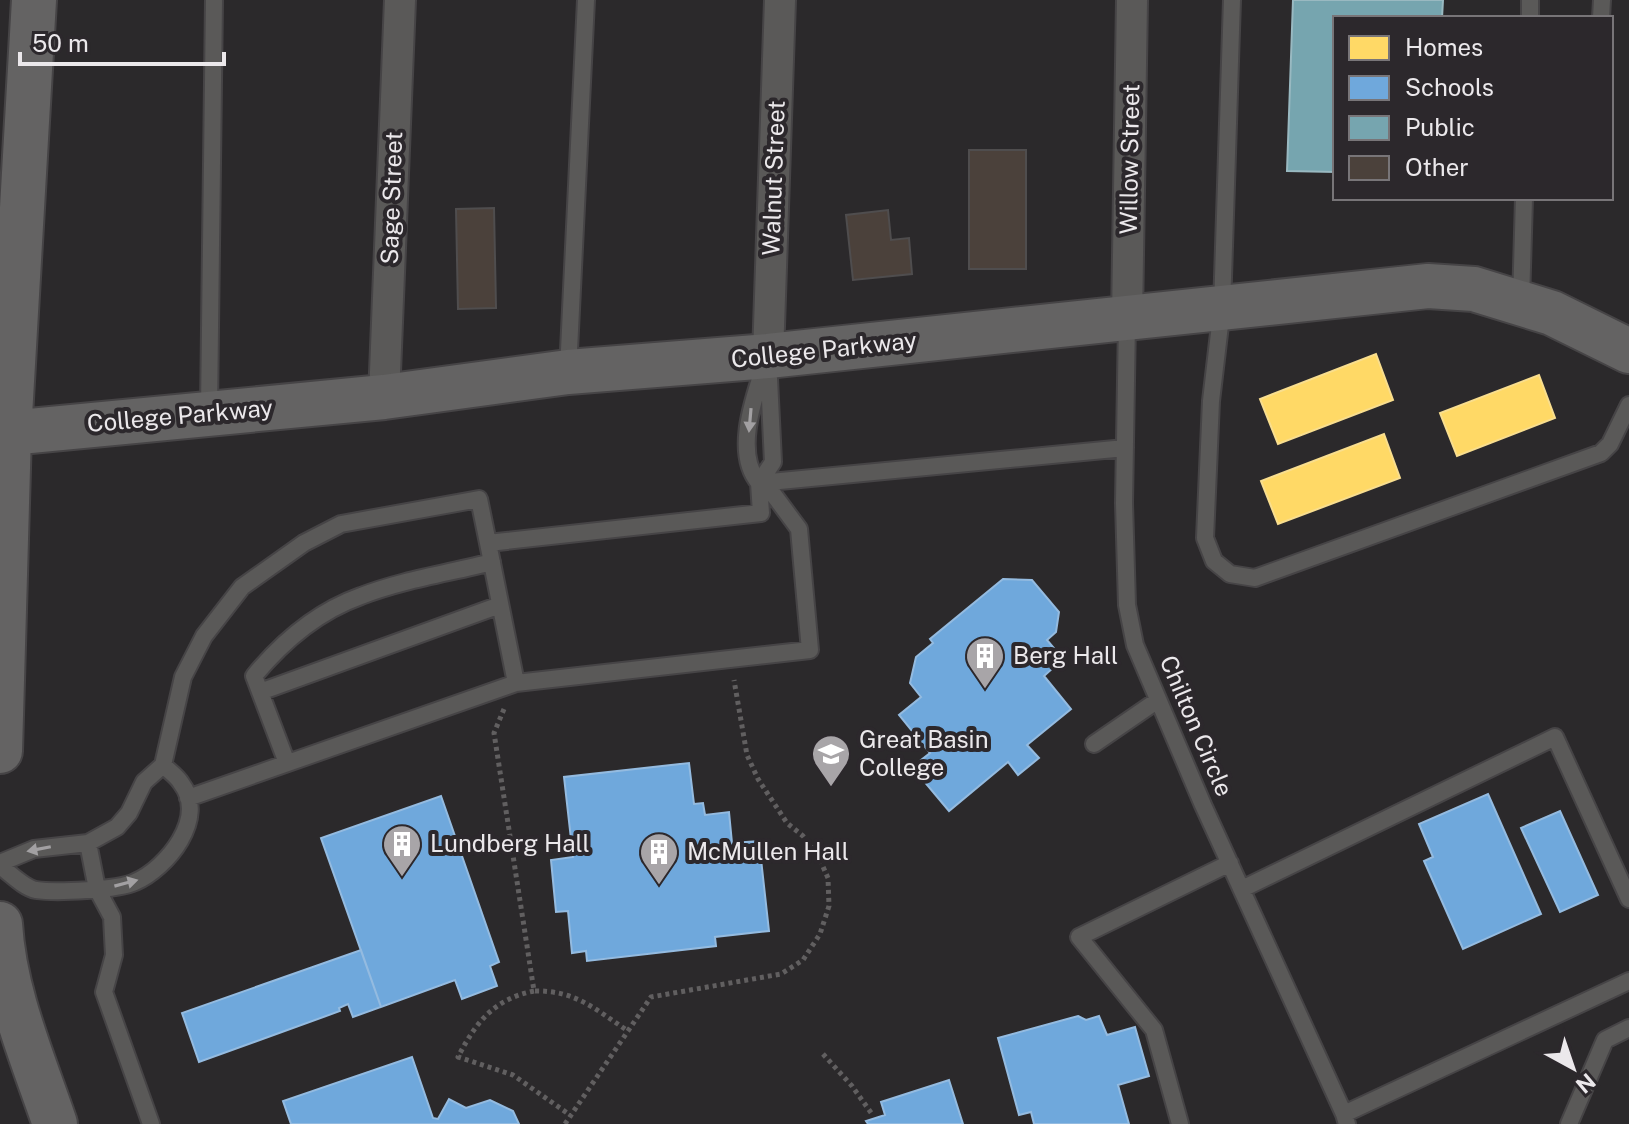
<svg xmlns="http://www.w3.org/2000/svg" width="1629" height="1124" font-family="'Public Sans',sans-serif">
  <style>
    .homes { fill: #ffd966; stroke: #f9de8e; stroke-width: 2 }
    .schools { fill: #6fa8dc; stroke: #94bbe0; stroke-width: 2 }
    .public { fill: #76a5af; stroke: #99b9c1; stroke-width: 2 }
    .building { fill: #4b413b; stroke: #4f4d4e; stroke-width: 2 }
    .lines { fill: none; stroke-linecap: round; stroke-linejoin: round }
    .lane-casing { stroke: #464446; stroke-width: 20 }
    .street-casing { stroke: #464446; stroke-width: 34 }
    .secondary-casing { stroke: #464446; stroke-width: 48 }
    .path { stroke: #615f60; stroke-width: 5; stroke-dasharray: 4 4; stroke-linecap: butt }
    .lane { stroke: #5a5958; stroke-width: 16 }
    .street { stroke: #5a5958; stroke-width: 30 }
    .secondary { stroke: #646363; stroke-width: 44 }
    .oneway { fill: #a2a0a2 }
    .labels { text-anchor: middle; stroke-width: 8; stroke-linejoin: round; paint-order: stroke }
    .street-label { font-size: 24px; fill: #ebe8eb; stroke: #2c282c }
    .poi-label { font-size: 24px; fill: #ebe8eb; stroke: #2c282c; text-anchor: start }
  </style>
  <rect width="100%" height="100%" fill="#2b292b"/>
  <path class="homes" d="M1376,354L1393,400L1278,444L1260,399Z
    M1539,375L1555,418L1457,456L1440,413Z
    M1384,434L1400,478L1278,524L1261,481Z"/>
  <path class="schools" d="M1003,579L1032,580L1059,612L1056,632L1047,640L1063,659L1044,676L1071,709L1027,745L1039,758L1018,775L1008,762L949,811L912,767L930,753L899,715L921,697L910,683L916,657L933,643L930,639Z
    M689,763L694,804L703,803L705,815L729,812L732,843L759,841L769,931L715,937L716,946L587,961L586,951L572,953L568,911L556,912L551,860L573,857L564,777Z
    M1488,794L1541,914L1463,949L1424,861L1433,857L1419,824Z
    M441,796L499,962L490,966L497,986L462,999L455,980L381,1007L321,838Z
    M1560,811L1598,895L1560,912L1521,828Z
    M361,950L381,1007L353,1017L348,1004L339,1008L340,1011L199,1062L182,1013Z
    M1078,1016L1086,1020L1099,1016L1107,1035L1135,1027L1149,1076L1118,1085L1129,1124H1034L1031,1112L1019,1115L998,1038Z
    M412,1057L433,1118L438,1119L449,1099L466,1108L490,1100L513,1111L519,1124H291L283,1101Z
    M949,1080L963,1124H868L866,1121L885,1115L881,1102Z"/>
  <path class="public" d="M1293,0H1443L1442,18H1335V172L1287,171Z"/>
  <path class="building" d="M969,150H1026V269H969Z
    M494,208L496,308L458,309L456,209Z
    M888,210L891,240L909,238L912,274L853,280L846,215Z"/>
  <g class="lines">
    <g class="lane-casing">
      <path id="lane" d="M1232,0L1222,308L1211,401L1205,538L1214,561L1230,574L1255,578L1601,453L1610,444L1629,405
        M1530,18V0
        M1601,18L1602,0
        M1521,302L1524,198
        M1127,320L1124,503L1127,605L1135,645L1203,805L1344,1114L1347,1124
        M568,371L586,0
        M209,410L214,0
        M759,483L1125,448
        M759,483C734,454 753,400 764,367
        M488,543L516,683L810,650L799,529L765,483
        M260,692L500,605
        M1094,744L1158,700
        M287,763L254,676C282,642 319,611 361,596C402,580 449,573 492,562
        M188,798L516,683
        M88,843L97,889L112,917L114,955L104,992L151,1124
        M0,863L34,849L88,843L117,827L129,813L144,782L163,765L183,677L204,636L242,587L304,543L341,524L479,499L488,543L761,513L759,483L773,462L768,358
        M0,866C10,873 24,888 36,890C56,893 118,890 135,882C167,868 208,818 181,783C177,776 169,771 163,765
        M1242,889L1555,737L1629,899
        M1344,1114L1629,981
        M1180,1124L1154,1030L1079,937L1230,863
        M1569,1124L1605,1040L1629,1028"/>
    </g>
    <g class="street-casing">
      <path id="street" d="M1127,319L1132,0
        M768,356L780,0
        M384,397L400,0"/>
    </g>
    <g class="secondary-casing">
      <path id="secondary" d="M9,433L384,397L568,372L768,356L1428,286L1474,289L1552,313L1629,351
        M0,751L9,433L34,0
        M0,924C4,993 33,1059 55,1124"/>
    </g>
    <path class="path" d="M504,709L494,733L534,991C575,990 595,1009 628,1031
      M534,991C494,999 476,1022 458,1057L513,1075L570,1115
      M823,1054L852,1086L872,1114
      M565,1124L651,997L781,974L803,960L820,934L829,906L828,878L817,853L803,836L787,823L758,779L747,755L734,680"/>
    <use href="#lane" class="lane"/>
    <use href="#street" class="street"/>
    <use href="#secondary" class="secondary"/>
  </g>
  <defs><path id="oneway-solid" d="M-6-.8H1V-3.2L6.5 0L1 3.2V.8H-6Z" transform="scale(2)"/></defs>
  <g class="oneway">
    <use href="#oneway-solid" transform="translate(750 420) rotate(95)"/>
    <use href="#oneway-solid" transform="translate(39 849) rotate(169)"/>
    <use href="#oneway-solid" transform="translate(126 883) rotate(-15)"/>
  </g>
  <defs>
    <g id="building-pin" transform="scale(2)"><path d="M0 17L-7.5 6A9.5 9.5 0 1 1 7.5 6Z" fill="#a8a5a8" stroke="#2c282c"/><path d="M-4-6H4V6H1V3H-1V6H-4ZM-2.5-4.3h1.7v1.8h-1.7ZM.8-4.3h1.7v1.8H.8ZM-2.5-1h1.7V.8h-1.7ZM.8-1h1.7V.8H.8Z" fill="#fff"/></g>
    <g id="university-pin" transform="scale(2)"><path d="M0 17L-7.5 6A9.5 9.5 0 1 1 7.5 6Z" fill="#a8a5a8" stroke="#2c282c"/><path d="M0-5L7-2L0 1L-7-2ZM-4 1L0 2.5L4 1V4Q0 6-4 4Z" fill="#fff"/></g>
  </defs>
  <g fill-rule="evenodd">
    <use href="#building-pin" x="985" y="656"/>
    <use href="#university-pin" x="831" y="754"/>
    <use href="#building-pin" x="402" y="844"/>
    <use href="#building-pin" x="659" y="852"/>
  </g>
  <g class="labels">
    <g class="street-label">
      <text transform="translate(1130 159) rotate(-89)" y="8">Willow Street</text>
      <text transform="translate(774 178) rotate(-88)" y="8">Walnut Street</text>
      <text transform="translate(392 198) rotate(-88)" y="8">Sage Street</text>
      <text transform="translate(824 350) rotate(-6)" y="8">College Parkway</text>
      <text transform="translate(180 416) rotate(-5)" y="8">College Parkway</text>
      <text transform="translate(1196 726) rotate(67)" y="8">Chilton Circle</text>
    </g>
    <g class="poi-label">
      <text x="1013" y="664">Berg Hall</text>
      <text x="859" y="748">Great Basin<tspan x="859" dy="28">College</tspan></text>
      <text x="430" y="852">Lundberg Hall</text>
      <text x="687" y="860">McMullen Hall</text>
    </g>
  </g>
  <rect x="1333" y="16" width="280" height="184" fill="#2c282c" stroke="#787578" stroke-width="2"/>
  <rect x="1349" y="36" width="40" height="24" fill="#ffd966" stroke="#787578" stroke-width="2"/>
  <text x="1405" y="56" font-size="24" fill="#ebe8eb">Homes</text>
  <rect x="1349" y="76" width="40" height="24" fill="#6fa8dc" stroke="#787578" stroke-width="2"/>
  <text x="1405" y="96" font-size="24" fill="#ebe8eb">Schools</text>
  <rect x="1349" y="116" width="40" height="24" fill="#76a5af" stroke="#787578" stroke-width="2"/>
  <text x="1405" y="136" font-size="24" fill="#ebe8eb">Public</text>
  <rect x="1349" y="156" width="40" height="24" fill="#4b413b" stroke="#787578" stroke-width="2"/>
  <text x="1405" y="176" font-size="24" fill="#ebe8eb">Other</text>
  <g transform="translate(1573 1068) rotate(140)" stroke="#2c282c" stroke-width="6" paint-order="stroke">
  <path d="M0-6L14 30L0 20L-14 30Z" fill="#ebe8eb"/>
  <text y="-12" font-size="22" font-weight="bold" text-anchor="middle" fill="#ebe8eb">N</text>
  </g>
  <path d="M20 52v12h204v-12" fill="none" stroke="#ebe8eb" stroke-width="4"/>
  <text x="32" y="52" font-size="24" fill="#ebe8eb" stroke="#2c282c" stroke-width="6" paint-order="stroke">50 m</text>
</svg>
